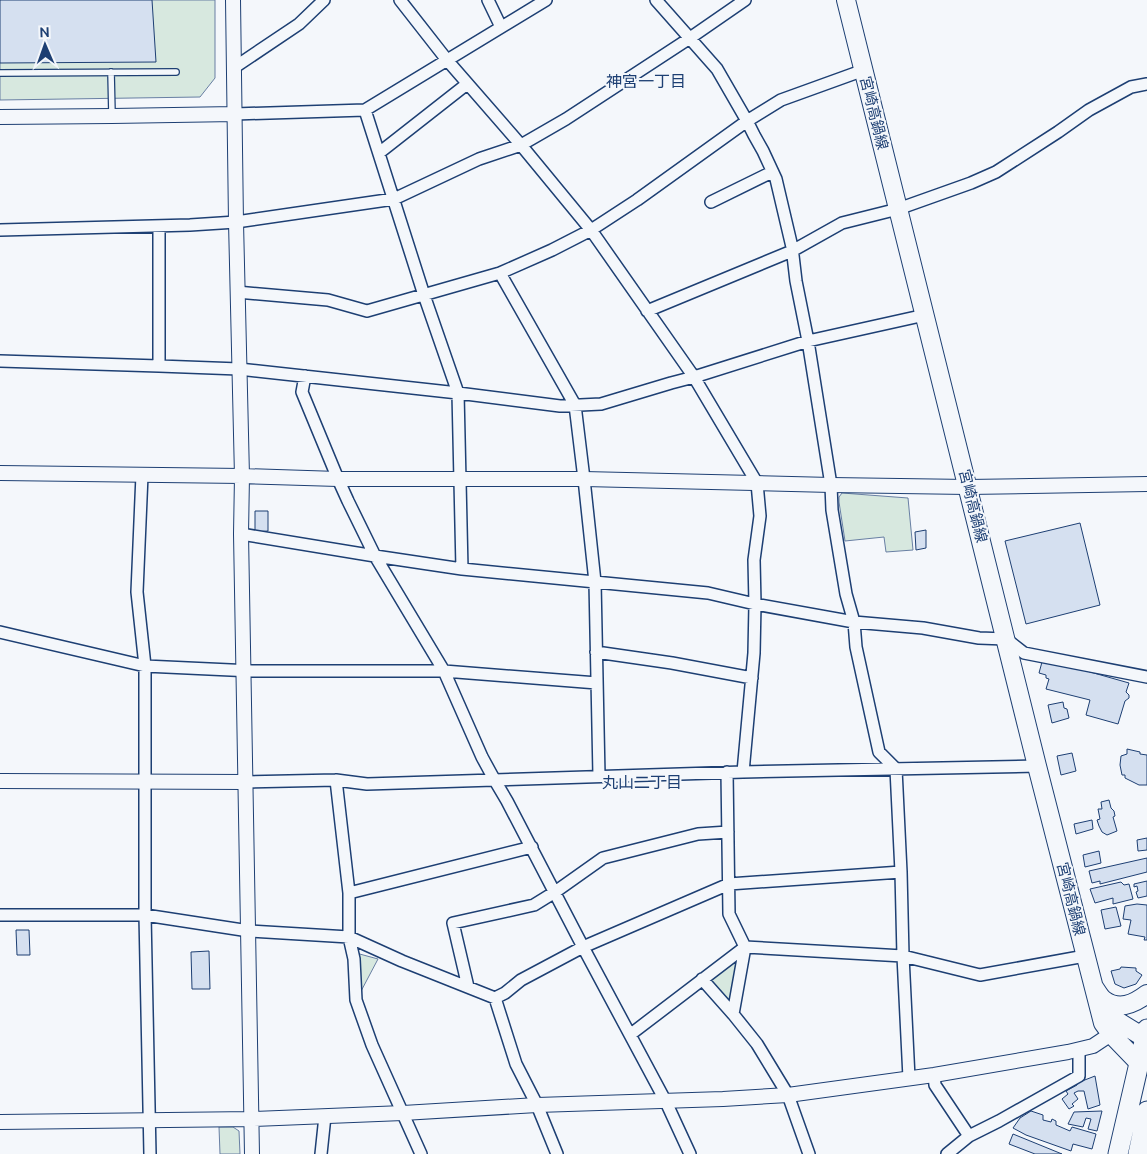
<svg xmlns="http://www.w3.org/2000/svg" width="1147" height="1154" font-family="Ubuntu,'Noto Sans JP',sans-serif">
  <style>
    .green { fill: #d7e8df; stroke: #687fa3 }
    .building { fill: #d5e0f0; stroke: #1d3f73 }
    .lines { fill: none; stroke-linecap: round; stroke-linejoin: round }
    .service-casing { stroke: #1d3f73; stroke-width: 8 }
    .minor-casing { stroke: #1d3f73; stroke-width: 14 }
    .tertiary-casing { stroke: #1d3f73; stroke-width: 16 }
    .primary-casing { stroke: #1d3f73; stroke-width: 20 }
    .trunk-casing { stroke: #1d3f73; stroke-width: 21 }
    .service { stroke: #f4f7fb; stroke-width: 5.5 }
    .minor { stroke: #f4f7fb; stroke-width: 11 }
    .tertiary { stroke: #f4f7fb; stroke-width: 14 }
    .primary { stroke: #f4f7fb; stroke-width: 18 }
    .trunk { stroke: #f4f7fb; stroke-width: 19 }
    .labels { text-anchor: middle; stroke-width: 4; stroke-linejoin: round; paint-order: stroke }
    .street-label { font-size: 15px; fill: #1d3f73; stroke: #f4f7fb }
    .neighbourhood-label { font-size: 16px; fill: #1d3f73; stroke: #f4f7fb }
  </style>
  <rect width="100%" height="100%" fill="#f4f7fb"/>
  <path class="green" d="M0,0H215V78L200,97L0,100Z
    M842,493L908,498L913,550L886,552L884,537L845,541L839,502V497Z
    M356,953L378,959L359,995Z
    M739,955L731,1005L709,979Z
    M219,1127H233L239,1131L240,1154H220Z"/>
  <path class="building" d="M0,0H152L156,62L0,63Z
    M255,511H268V531L255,532Z
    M1080,523L1100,605L1026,624L1005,541Z
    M926,530V548L916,550L915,532Z
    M1048,660L1129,683L1126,692L1129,695V698L1125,701L1118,724L1086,715L1090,700L1046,689L1049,679L1046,678V675L1039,673L1042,662Z
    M1063,702L1064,708L1067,709L1069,718L1052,723L1048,705Z
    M1127,749L1140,752V754L1147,755V785H1139L1125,778V775H1122L1120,765L1121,756L1127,754Z
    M1072,753L1076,771L1061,775L1057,756Z
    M1109,800L1111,808L1114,811L1115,816L1113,817L1117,831L1107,835L1102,832L1099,826L1097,820L1100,819L1098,809H1102L1101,802Z
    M1092,820L1093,829L1076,834L1074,824Z
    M1147,838V850L1138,851L1137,840Z
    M1099,851L1101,863L1085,867L1083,855Z
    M1147,858V872L1100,884V881L1092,883L1089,871Z
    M1147,881V896L1138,898L1136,892L1138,891L1137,886L1134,887V884Z
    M1121,882L1124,885L1129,884L1133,899L1113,904V898L1095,903L1090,889Z
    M1137,904L1147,905V940H1144L1145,937L1128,934L1131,920L1123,919L1125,906Z
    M1116,907L1121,926L1105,929L1101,910Z
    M16,930H29L30,955H17Z
    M209,951L210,989H192L191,952Z
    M1121,967L1136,968V971L1142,975L1136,984L1124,988L1115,984L1111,971L1120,969Z
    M1095,1076L1100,1105L1088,1109L1084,1091H1078L1074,1093L1078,1099L1072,1104L1074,1106L1069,1109L1062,1099L1068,1094L1066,1091L1077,1085V1083Z
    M1031,1111L1043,1115V1120L1051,1122L1052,1119L1056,1121V1125L1070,1131L1072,1127L1096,1134L1092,1149L1073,1144L1071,1151L1026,1135L1013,1128L1020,1118Z
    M1102,1111L1097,1131L1088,1129L1091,1119L1086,1118L1083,1127L1068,1124L1074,1112Z
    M1013,1134L1062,1154H1035L1009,1144Z"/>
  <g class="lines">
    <g class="service-casing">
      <path id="service" d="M111,72L112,115
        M0,73L176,72"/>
    </g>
    <g class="minor-casing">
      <path id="minor" d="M400,0L447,60L521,145L591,230L694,377L757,483L760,516L754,560L755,604L754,653L743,772
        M488,0L501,27
        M656,0L717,69L747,121L754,135L763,151L776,179L792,247L796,281L808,341L831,485L832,510L846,594L854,622L856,647L879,752L896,769L901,872L903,956L909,1078
        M235,67L299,24L324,0
        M365,110L424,295L458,393L462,569
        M235,114L365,110L546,0
        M379,153L467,84
        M711,202L772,172
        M159,226V366
        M0,230L190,225L236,222L394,199L479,159L521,145L566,119L690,38L745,0
        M500,273L575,405L584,479L595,582L599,776
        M237,292L328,300L367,311L500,273L552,250L591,230L637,200L747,121L781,100L864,70
        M647,311L792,251L842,223L898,209L971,183L996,172L1058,132L1089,110L1131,87L1147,84
        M0,361L159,366L239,369L458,393L560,406L601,404L671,383L694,377L808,341L925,315
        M305,376L302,392L338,479L348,501L375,556L444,671L482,757L494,779L507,801L583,947L666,1102L690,1154
        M142,475L137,592L145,666V915L150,1154
        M241,534L375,556L462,569L708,593L755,604L854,622L923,628L979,638L1006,639L1024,653L1147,677
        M0,632L145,666L252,671H444L597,683
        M596,652L672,663L752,678
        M727,772L729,914L745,947L733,1014
        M336,780L349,893V937L354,959L356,1000L372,1045L421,1154
        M246,782L336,780L367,784L743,772L1037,766
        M349,893L532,847
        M0,915H145L249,931L349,937L402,961L495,998L505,993L521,980L583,947L729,884L901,872
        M702,979L733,1014L757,1044L788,1095L809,1154
        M468,987L453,923L534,905L555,892L603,858L698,834L728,832
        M495,998L516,1064L537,1105L557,1154
        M631,1034L745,947L903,956L980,975L1085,956
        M934,1075L935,1085L969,1136
        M321,1154L325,1116
        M947,1154L969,1136L999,1121L1079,1076V1049"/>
    </g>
    <g class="tertiary-casing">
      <path id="tertiary" d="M233,0L236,222L242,476L241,534L252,1154
        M0,117L112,116L235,114
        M0,473L242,476L338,479H584L831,485L968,487L1147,484
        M0,781L246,782
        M0,1122L252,1119L403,1113L537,1105L723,1099L788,1095L934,1075L1068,1052L1093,1046L1111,1034"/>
    </g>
    <g class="primary-casing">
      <path id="primary" d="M846,0L1037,766L1103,1023L1111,1034L1139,1063
        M1094,987C1097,991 1100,997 1104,1000C1119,1011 1134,1004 1147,994
        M1101,1011L1145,1038L1147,1043"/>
    </g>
    <g class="trunk-casing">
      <path id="trunk" d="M1118,1154L1147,1029
        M1138,1154L1147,1111"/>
    </g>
    <use href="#service" class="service"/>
    <use href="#minor" class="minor"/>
    <use href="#tertiary" class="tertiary"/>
    <use href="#primary" class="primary"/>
    <use href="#trunk" class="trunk"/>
  </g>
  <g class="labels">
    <g class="street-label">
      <text transform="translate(874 113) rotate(76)" y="5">宮崎高鍋線</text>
      <text transform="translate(973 506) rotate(76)" y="5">宮崎高鍋線</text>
      <text transform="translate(1071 899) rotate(76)" y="5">宮崎高鍋線</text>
    </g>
    <g class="neighbourhood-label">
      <text x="646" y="87">神宮一丁目</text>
      <text x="642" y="788">丸山二丁目</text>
    </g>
  </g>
  <g transform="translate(45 45) rotate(358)" stroke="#f4f7fb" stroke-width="4" paint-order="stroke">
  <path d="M0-4L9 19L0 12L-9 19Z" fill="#1d3f73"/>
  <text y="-8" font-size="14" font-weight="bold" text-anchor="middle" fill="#1d3f73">N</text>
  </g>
</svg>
